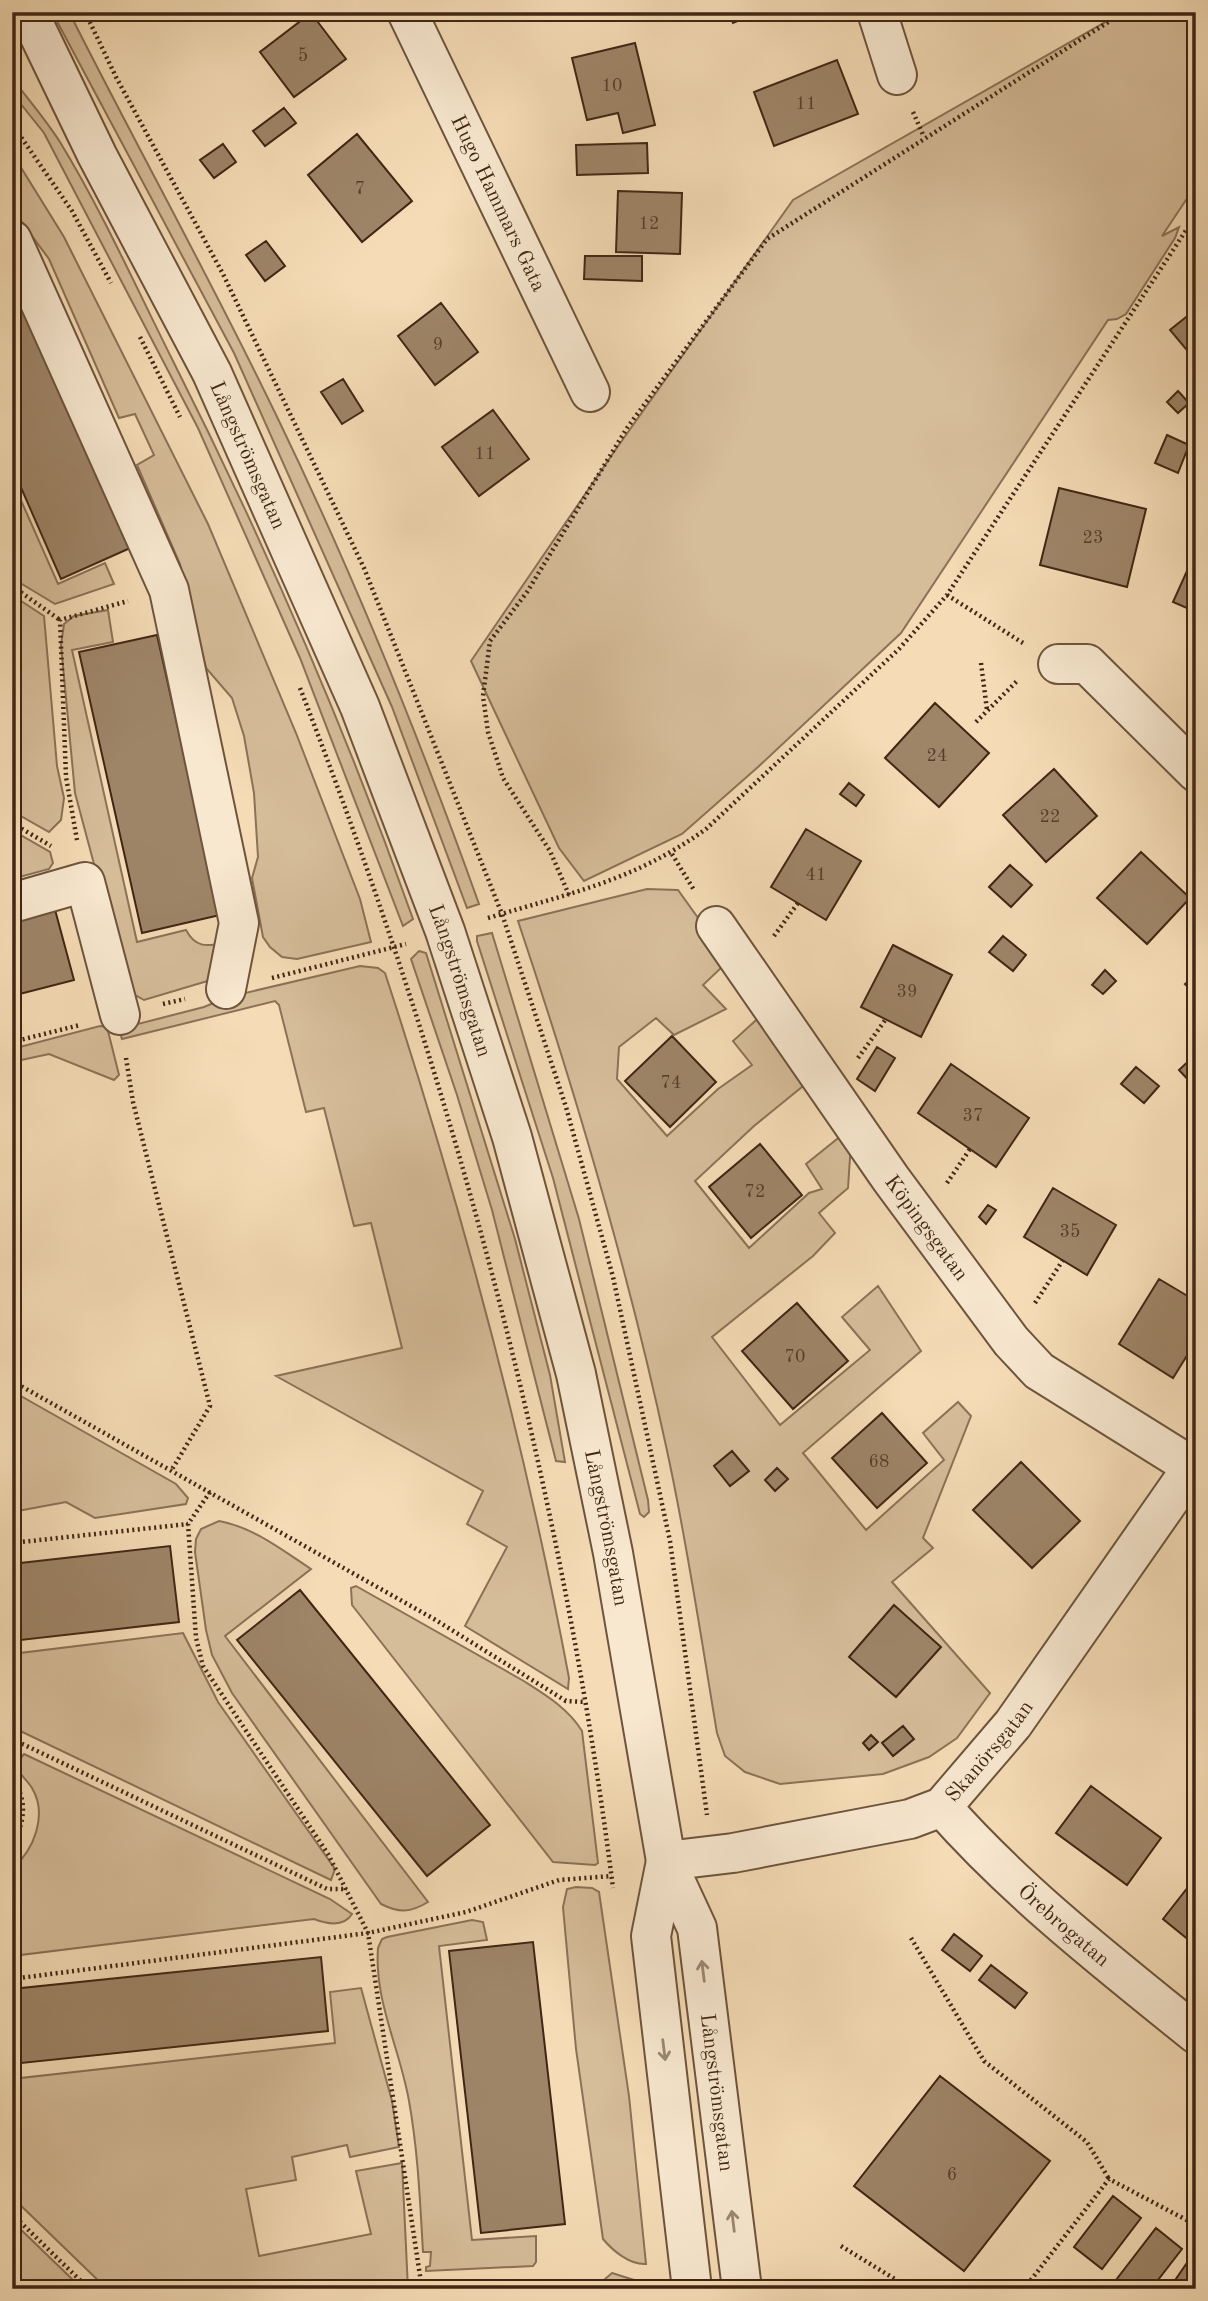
<svg xmlns="http://www.w3.org/2000/svg" width="1208" height="2301" font-family="'Old Standard TT',serif">
  <style>
    .green { fill: #d6bd9a; stroke: #8b7257; stroke-width: 2 }
    .building { fill: #9e8568; stroke: #402614; stroke-width: 2 }
    .lines { fill: none; stroke-linecap: round; stroke-linejoin: round }
    .minor-casing { stroke: #6d543c; stroke-width: 42 }
    .path { stroke: #402614; stroke-width: 4.5; stroke-dasharray: 2 3.5; stroke-linecap: butt }
    .minor { stroke: #f8e8d0; stroke-width: 38 }
    .oneway { stroke: #9c8772 }
    .labels { text-anchor: middle; stroke-width: 5; stroke-linejoin: round; paint-order: stroke }
    .number-label { font-size: 18px; fill: #583e29 }
    .street-label { font-size: 21px; fill: #402614; stroke: #f8e8d0 }
  </style>
  <rect width="100%" height="100%" fill="#f5dcb6"/>
  <filter id="stains"><feTurbulence type="fractalNoise" baseFrequency=".00286" numOctaves="4"/><feColorMatrix values="0 0 0 0 .2 0 0 0 0 .09 0 0 0 0 .02 0 0 0 .5 -.17"/></filter>
  <radialGradient id="worn" r=".72"><stop offset=".6" stop-color="#630" stop-opacity="0"/><stop offset="1" stop-color="#630" stop-opacity=".3"/></radialGradient>
  <path class="green" d="M52,12H69C138,149 213,283 279,421C355,578 420,739 479,904L467,908L392,707L234,353Z
    M1123,12H1196V185L1162,236L1179,227L1175,238L1126,314L1117,319L1108,320L901,633L758,767L682,834L584,881L559,848L471,661L616,449L793,200Z
    M12,78C28,99 46,120 60,142C102,211 136,287 172,359C264,541 345,727 413,919L403,926L300,658L198,428L44,133L12,93Z
    M12,153L64,237L208,524L296,733L360,899L371,942L297,959L282,957L270,947L263,937L252,878L258,857L254,793L244,736L232,698L206,668L180,564L137,465L154,455L135,414L119,418L49,259L12,209Z
    M12,480L58,584L105,563L114,584L55,604L12,578Z
    M12,595L44,616L57,766L64,798L61,820L49,832L12,811Z
    M108,610L113,642L72,650L137,942L186,930C195,947 206,947 223,943L231,974L144,1000L128,991L75,793L61,645L64,624L74,616Z
    M12,830L50,852L53,863L49,869L12,879Z
    M647,889L678,890L726,957L722,967L703,985L726,1009L674,1035L656,1018L619,1047L617,1079L667,1136L718,1089L752,1065L733,1041L765,1012L808,1082L754,1126L695,1181L749,1248L809,1193L822,1189L806,1164L852,1127L848,1188L819,1213L835,1233L813,1256L712,1337L780,1425L870,1350L842,1317L878,1286L921,1351L803,1453L866,1530L944,1460L923,1433L958,1402L971,1416L923,1538L933,1548L892,1582L990,1693L957,1738L929,1757L883,1774L780,1784L745,1772L725,1756L717,1733C701,1638 687,1541 666,1446C628,1269 576,1094 518,921Z
    M492,933L579,1219L648,1500L649,1512L644,1517L640,1514L553,1178L477,941V936Z
    M419,951L426,953L515,1239L550,1375L565,1462L556,1461L492,1210L457,1095L411,959Z
    M360,966L378,968L385,973C461,1205 524,1438 569,1678L568,1689L465,1626L507,1547L467,1524L483,1491L276,1376L402,1348L371,1223L354,1226L324,1108L306,1112L279,1005L275,1001L122,1039L121,1036L126,1027L204,1007L228,997Z
    M100,1026L107,1027L119,1075L114,1080L49,1054L12,1062V1049Z
    M12,1391L176,1484L188,1498L186,1504L95,1518L66,1502L12,1512Z
    M219,1521C253,1527 282,1550 311,1569L225,1636L428,1902C410,1913 399,1913 381,1904L232,1693L212,1655L206,1630L195,1552L196,1539L201,1529Z
    M356,1586L522,1680C544,1694 568,1708 582,1731L598,1863L595,1865L553,1862L352,1605L351,1588Z
    M183,1633L218,1702L335,1869L331,1880L12,1727V1654Z
    M24,1754L330,1899L352,1914C344,1927 327,1924 314,1919L12,1956V1869C34,1850 48,1815 32,1788C27,1780 19,1774 15,1765Z
    M576,1887L592,1888L599,1892L629,2096L646,2264C630,2265 613,2251 603,2239L576,2049L563,1907L567,1889Z
    M472,1920L483,1922L487,1940L439,1946L472,2240L536,2236V2262L533,2266L426,2271V2267L430,2266L431,2252H423C420,2201 418,2151 409,2101C400,2049 374,2001 378,1948L382,1939L387,1937Z
    M361,1988L392,2101L399,2147L350,2157L347,2145L292,2157L296,2180L246,2189L259,2256L371,2234L356,2171L402,2163L408,2289H107L12,2197V2079L335,2043L330,1992Z
    M12,2221L73,2280L81,2289H12Z
    M612,2273L634,2280L646,2289H602L605,2279Z"/>
  <path class="building" d="M729,12H759L733,23Z
    M311,13L346,59L294,97L260,52Z
    M635,43L655,125L623,133L618,113L587,120L572,58Z
    M837,60L858,114L774,146L754,92Z
    M284,108L296,123L265,146L253,131Z
    M357,134L412,201L362,242L308,175Z
    M647,143L648,173L577,175L576,145Z
    M223,144L236,162L214,178L200,160Z
    M618,191L682,193L680,254L616,252Z
    M266,241L285,266L265,281L246,255Z
    M585,256H642V281L584,279Z
    M12,279L137,545L61,579L12,467Z
    M441,303L478,352L435,385L398,336Z
    M1196,309V361L1170,330Z
    M343,379L363,411L342,424L321,392Z
    M1178,391L1189,403L1178,413L1167,402Z
    M493,410L529,459L479,496L442,447Z
    M1167,435L1189,445L1178,473L1155,463Z
    M1059,488L1146,509L1127,587L1040,565Z
    M1196,551V612L1173,602Z
    M157,635L220,915L142,933L79,652Z
    M935,703L989,753L939,807L885,758Z
    M1054,769L1097,816L1046,862L1003,815Z
    M849,783L864,795L856,806L840,794Z
    M806,829L861,861L826,920L771,887Z
    M1141,852L1190,898L1147,944L1097,898Z
    M1010,865L1032,885L1011,907L989,887Z
    M54,906L74,980L12,996V917Z
    M1003,936L1026,955L1013,971L989,952Z
    M893,945L952,975L921,1037L861,1007Z
    M1105,970L1116,981L1103,994L1092,985Z
    M1196,975V996L1185,984Z
    M672,1036L716,1082L670,1127L625,1081Z
    M877,1047L895,1058L875,1091L857,1079Z
    M1196,1054V1082L1193,1085L1179,1070Z
    M951,1064L1029,1118L996,1167L918,1113Z
    M1136,1067L1159,1086L1144,1103L1121,1084Z
    M760,1144L802,1195L751,1238L709,1187Z
    M1053,1188L1116,1225L1087,1275L1024,1237Z
    M988,1205L996,1210L986,1224L979,1217Z
    M1159,1279L1196,1301V1341L1173,1378L1119,1344Z
    M797,1303L848,1361L793,1409L742,1351Z
    M882,1413L927,1463L877,1508L832,1458Z
    M732,1451L749,1471L730,1486L714,1466Z
    M1021,1462L1080,1521L1032,1568L973,1510Z
    M777,1468L788,1479L775,1491L765,1480Z
    M170,1546L179,1622L12,1641V1564Z
    M300,1590L490,1825L427,1876L237,1640Z
    M894,1605L941,1647L896,1697L849,1657Z
    M903,1726L914,1739L893,1756L882,1743Z
    M871,1735L878,1742L869,1750L863,1743Z
    M1091,1786L1161,1838L1127,1885L1056,1833Z
    M1196,1877V1946L1163,1919Z
    M954,1934L982,1956L970,1971L942,1950Z
    M533,1942L565,2224L481,2233L449,1951Z
    M321,1957L328,2031L12,2064V1989Z
    M991,1965L1027,1993L1015,2008L979,1980Z
    M940,2076L1050,2161L964,2271L854,2186Z
    M1113,2196L1141,2218L1102,2269L1074,2247Z
    M1156,2228L1182,2249L1151,2289H1129L1116,2280Z
    M1191,2257L1196,2261V2289H1169Z"/>
  <g class="lines">
    <g class="minor-casing">
      <g id="minor">
        <path id="s1" d="M28,12L97,155L212,373L360,707L445,931L512,1137L576,1374L613,1553L666,1861L697,1928L742,2289"/>
        <path id="s2" d="M407,12L590,392"/>
        <path d="M877,12L897,75"/>
        <path d="M12,240L169,590L239,923L226,989"/>
        <path d="M1058,664H1087L1196,772"/>
        <path d="M12,903L85,882L120,1015"/>
        <path id="s3" d="M716,926L891,1179L1011,1341L1039,1371L1196,1469"/>
        <path id="s4" d="M942,1807C1017,1892 1108,1963 1196,2034"/>
        <path id="s5" d="M666,1861L733,1853L910,1819L942,1807L1013,1724L1196,1462"/>
        <path d="M666,1861L651,1936L692,2289"/>
      </g>
    </g>
    <path class="path" d="M85,12L116,77L223,274L364,568L502,914L566,1107L613,1277L670,1541L707,1815
      M913,112L924,137
      M12,124L72,211L111,283
      M140,337L180,417
      M12,586L60,620
      M947,595L1023,643
      M981,663L987,710
      M300,688C450,1074 561,1477 613,1888
      M976,722L1018,680
      M12,823L51,846
      M77,840L66,777L60,620L128,601
      M672,854L694,890
      M569,895L550,851L503,778L488,732L483,696L490,641L527,592L627,428L767,239L1124,12
      M488,918C570,893 634,881 706,829L899,649L947,595L1196,215
      M774,936L798,903
      M272,978L406,944
      M163,1004L185,999
      M12,1042L80,1025
      M126,1058L133,1102L210,1406L171,1471
      M858,1058L886,1019
      M947,1183L970,1149
      M1035,1303L1063,1260
      M12,1381L434,1619L566,1701L585,1702
      M210,1492L188,1524L196,1638L203,1666L328,1854L368,1933L422,2289
      M12,1543L188,1524
      M12,1739L327,1889H347
      M12,1759L22,1744
      M12,1778C29,1802 24,1822 12,1847
      M911,1938L984,2061L1087,2142L1109,2179
      M12,1979L368,1933L466,1912L559,1880L612,1876
      M12,2214L89,2289
      M841,2246L911,2289
      M1024,2289L1109,2179L1196,2225"/>
    <use href="#minor" class="minor"/>
  </g>
  <defs><path id="oneway-shaft" d="M-6 0H5M1.5-3L5.5 0L1.5 3" fill="none" stroke-width="1.6" stroke-linecap="round" stroke-linejoin="round" transform="scale(1.75)"/></defs>
  <g class="oneway">
    <use href="#oneway-shaft" transform="translate(703 1971) rotate(-97)"/>
    <use href="#oneway-shaft" transform="translate(664 2050) rotate(83)"/>
    <use href="#oneway-shaft" transform="translate(733 2221) rotate(-97)"/>
  </g>
  <g class="labels">
    <g class="number-label">
      <text x="303" y="61">5</text>
      <text x="612" y="91">10</text>
      <text x="806" y="109">11</text>
      <text x="360" y="194">7</text>
      <text x="649" y="229">12</text>
      <text x="438" y="350">9</text>
      <text x="485" y="459">11</text>
      <text x="1093" y="543">23</text>
      <text x="937" y="761">24</text>
      <text x="1050" y="822">22</text>
      <text x="816" y="880">41</text>
      <text x="907" y="997">39</text>
      <text x="671" y="1088">74</text>
      <text x="973" y="1121">37</text>
      <text x="755" y="1197">72</text>
      <text x="1070" y="1237">35</text>
      <text x="795" y="1362">70</text>
      <text x="879" y="1467">68</text>
      <text x="952" y="2180">6</text>
    </g>
    <g class="street-label">
      <text dy="7" stroke="none"><textPath href="#s2" startOffset="212">Hugo Hammars Gata</textPath></text>
      <text dy="7" stroke="none"><textPath href="#s1" startOffset="495">Långströmsgatan</textPath></text>
      <text dy="7" stroke="none"><textPath href="#s1" startOffset="1062">Långströmsgatan</textPath></text>
      <text dy="7" stroke="none"><textPath href="#s3" startOffset="368">Köpingsgatan</textPath></text>
      <text dy="7" stroke="none"><textPath href="#s1" startOffset="1629">Långströmsgatan</textPath></text>
      <text dy="7" stroke="none"><textPath href="#s5" startOffset="355">Skanörsgatan</textPath></text>
      <text dy="7" stroke="none"><textPath href="#s4" startOffset="170">Örebrogatan</textPath></text>
      <text dy="7" stroke="none"><textPath href="#s1" startOffset="2207">Långströmsgatan</textPath></text>
    </g>
  </g>
  <rect width="1208" height="2301" fill="none" stroke="#f5dcb6" stroke-width="42"/>
  <rect x="14" y="14" width="1180" height="2273" fill="none" stroke="#402614" stroke-width="3.5"/>
  <rect x="21" y="21" width="1166" height="2259" fill="none" stroke="#402614" stroke-width="2"/>
  <rect width="100%" height="100%" filter="url(#stains)"/>
  <rect width="100%" height="100%" fill="url(#worn)"/>
</svg>
